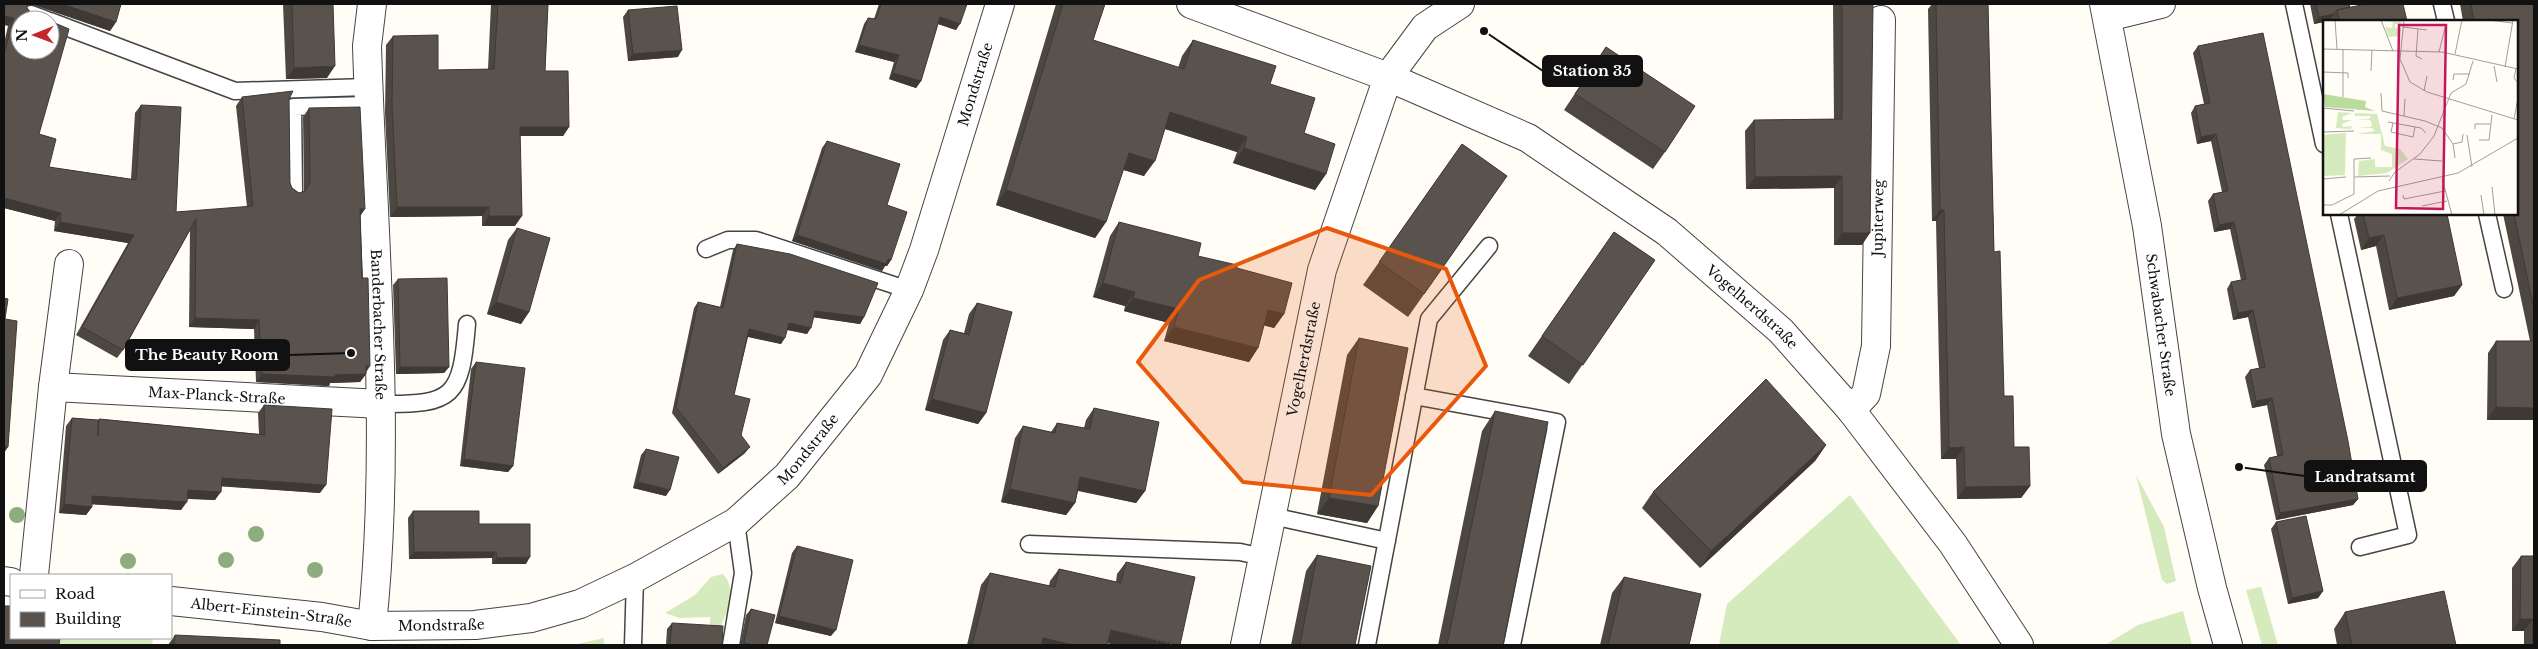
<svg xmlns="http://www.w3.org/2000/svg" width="2538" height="649" font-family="'Libre Baskerville',serif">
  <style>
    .grass { fill: #d5ebbd }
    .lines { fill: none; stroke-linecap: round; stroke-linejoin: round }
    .service-casing { stroke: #444; stroke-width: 19 }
    .minor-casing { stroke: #444; stroke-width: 30 }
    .tertiary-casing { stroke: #444; stroke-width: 30 }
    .service { stroke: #fff; stroke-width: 16 }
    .minor { stroke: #fff; stroke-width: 28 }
    .tertiary { stroke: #fff; stroke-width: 28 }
    .tree { fill: #8dad7f }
    .wall { fill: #4d4742 }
    .shaded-wall { fill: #3f3936 }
    .building { fill: #5a524d; stroke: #3f3936 }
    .marked { fill: #e8590c; fill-opacity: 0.2; stroke: #e8590c; stroke-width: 4; stroke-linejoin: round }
    .labels { text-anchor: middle; stroke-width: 5; stroke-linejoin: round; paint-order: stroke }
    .street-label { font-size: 14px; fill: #111; stroke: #fff }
    .inset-road { fill: none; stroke: #a09f9a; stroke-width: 1 }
    .view { fill: #c2185b; fill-opacity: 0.15; stroke: #c2185b; stroke-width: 2.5 }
    .inset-edge { fill: none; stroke: #111; stroke-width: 2.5 }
    .leader { fill: none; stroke: #111; stroke-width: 2 }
    .callout-dot { fill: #111; stroke: #fff; stroke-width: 2 }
    .callout { fill: #111; stroke: #111; stroke-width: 2 }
    .callout-label { font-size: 15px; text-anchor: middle; font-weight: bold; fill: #fff }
  </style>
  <rect width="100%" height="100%" fill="#fffdf5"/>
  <path class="grass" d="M2136,475L2164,527L2176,581L2167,584L2162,580Z
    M1850,495L1961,645H1719L1727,604Z
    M723,574C739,592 726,613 718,633L710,632V617L679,618L665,613L695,595L711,577Z
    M2261,587L2278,645H2262L2246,590Z
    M2183,611L2192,645H2105L2138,625Z
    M49,638H153L152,645H48Z
    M604,638V644L600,645H573Z"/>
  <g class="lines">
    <g class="service-casing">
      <path id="service" d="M2294,4L2324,144
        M2442,4L2446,21
        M31,14L47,20
        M50,21L235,91L368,87
        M294,191L293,107L369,105
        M2339,214L2408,535L2360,547
        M2487,214L2504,289
        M706,249L728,240H756L909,290
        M1414,396L1557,422L1512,645
        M381,404C454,405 461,397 467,324
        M1272,516L1387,541
        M1029,544L1240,552L1263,557
        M633,645L635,578
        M731,645L743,573L736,522
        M1367,645L1429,319L1489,246"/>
    </g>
    <g class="minor-casing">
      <g id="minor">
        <path id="s1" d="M372,4L367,46C373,239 392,433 372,626"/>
        <path id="s2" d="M1191,4L1388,77L1528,138L1667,232L1781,331L1851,410L1953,544L2019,645"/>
        <path d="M2108,17L2161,4"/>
        <path id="s3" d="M53,387L381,404"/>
        <path id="s4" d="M1851,410L1866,394L1876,346L1881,20"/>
        <path d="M34,575L53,387L69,264"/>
        <path id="s5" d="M1245,645L1322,270L1388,77L1425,27L1460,4"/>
      </g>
    </g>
    <g class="tertiary-casing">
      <g id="tertiary">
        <path id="s6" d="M2104,4L2147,226L2176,434L2212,588L2228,645"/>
        <path d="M4,581L11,582"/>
        <path id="s7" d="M171,601L322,617L372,626L475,625L531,618L580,604L635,578L736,522L787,476L868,375L909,290L924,250L1000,4"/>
      </g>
    </g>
    <use href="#service" class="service"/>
    <use href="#minor" class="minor"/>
    <use href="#tertiary" class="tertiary"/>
  </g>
  <g class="tree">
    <circle cx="17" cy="515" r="8"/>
    <circle cx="256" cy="534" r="8"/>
    <circle cx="226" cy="560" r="8"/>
    <circle cx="128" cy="561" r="8"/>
    <circle cx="315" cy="570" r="8"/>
  </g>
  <path class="wall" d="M4,4H121L116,22L110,31L34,5L27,6L39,134L49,167L131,179L135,113L141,105L176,212L247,207L236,106L242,97L289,99L290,183L292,188L299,193L304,191L303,117L309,108L360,216L366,374L360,382L330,383L329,386L256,382L254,329L189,327L190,230L123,350L117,358L76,335L128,243L54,231L55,221L4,208V43L8,26Z
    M283,4H333L327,78L286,79Z
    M491,4H548L545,71L569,127L563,136H520L515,226H482V216L390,217L385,114L386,45L393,36L438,70L488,69Z
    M879,4H967L956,30L938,24L921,81L916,88L889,79L894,62L855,52L864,24L868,18L874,19Z
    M1056,4H1105L1093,40L1178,68L1182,56L1193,40L1270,84L1304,133L1326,174L1315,190L1233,163L1237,152L1165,129L1144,176L1123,170L1106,222L1095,238L996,205Z
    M1833,4H1873L1862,245H1834V188L1746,189L1745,131L1754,120L1834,119Z
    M1932,4H1988L1994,252L2004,396L2014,447L2030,486L2021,498L1957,499L1956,459H1941L1936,221H1932L1928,9Z
    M2310,4H2349L2350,7L2407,21H2329L2314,24Z
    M2460,4H2534V420H2487L2488,353L2496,341H2530L2503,214H2517V21H2463Z
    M628,10L678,57L628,61L623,17Z
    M2198,46L2358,499L2353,505L2276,520L2264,465L2269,458L2277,456L2267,405L2252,408L2245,377L2250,370L2259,368L2248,317L2233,320L2227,289L2231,282L2241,280L2230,229L2214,232L2208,201L2213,194L2222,192L2211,141L2197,144L2191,113L2195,106L2204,104L2193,53Z
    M1606,47L1665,152L1653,169L1564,110Z
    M827,141L887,205L891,260L887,266H885L882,271L792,241L822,148Z
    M1462,144L1507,176L1408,317L1363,285Z
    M2358,214H2363L2462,285L2454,296L2389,310L2376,246L2361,250L2354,219Z
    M1119,222L1198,256L1284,314L1274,328L1264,325L1258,348L1249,362L1164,341L1169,323L1124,311L1125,306L1093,297L1110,236Z
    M517,228L529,312L521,324L487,314L508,240Z
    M1614,232L1655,260L1569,384L1528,356Z
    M737,244L864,317L860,324L814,317L807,334L787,330L781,344L748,337L734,395L745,453L718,474L672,413L694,308L698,302L720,307L733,250Z
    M398,279L449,367L444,373L396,374L393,285Z
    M977,303L986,413L978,424L925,410L943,340L950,330L964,333L969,314Z
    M1359,338L1378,506L1367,523L1317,514L1347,355Z
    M476,362L513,466L508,472L460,466L471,369Z
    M264,405L320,493L221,486L215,500L187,499L181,510L92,504V507L86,515L59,513L66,426L72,418L98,420L99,419L259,434L258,413Z
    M1094,408L1145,491L1136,503L1078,491L1075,503L1066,515L1001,502L1015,438L1023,426L1051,432L1057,423L1084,428L1086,420Z
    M1495,411L1503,645H1438L1482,431Z
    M1826,445L1815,461L1700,568L1642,508L1653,492Z
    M646,449L666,496L633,488L641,455Z
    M413,511L479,524L526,564H492V558L409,559L408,518Z
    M2276,522L2323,591L2318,598L2288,604L2271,529Z
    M797,546L831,636L775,623L792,553Z
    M1317,555L1355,645H1291L1306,571Z
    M2521,556H2534V645H2524V631H2512V568Z
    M1126,562L1107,645H967L981,585L990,573L1049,586L1050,581L1059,569L1116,582L1117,574Z
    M1624,577L1689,645H1600L1612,593Z
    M751,609L767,645H740L746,615Z
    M2345,612L2456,645H2337L2334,629Z
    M672,623L722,645H666L667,629Z
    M175,635L280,645H168Z"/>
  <path class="shaded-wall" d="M26,4H62L116,22L110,31L34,5L25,6Z
    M2334,14L2329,21L2314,24L2319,17Z
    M4,16L14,18L8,26L4,25Z
    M940,17L960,24L956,30L935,23Z
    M859,45L899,55L894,62L855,52Z
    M682,50L678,57L628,61L633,54Z
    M335,66L327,78L286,79L294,68Z
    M893,73L921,81L916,88L889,79Z
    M1170,112L1247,137L1237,152L1159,127Z
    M520,127H569L563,136H513Z
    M2216,134L2211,141L2197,144L2201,137Z
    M1244,148L1326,174L1315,190L1233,163Z
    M1129,153L1155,161L1144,176L1118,168Z
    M1842,176L1834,188L1746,189L1755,177Z
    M1006,190L1106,222L1095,238L996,205Z
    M4,198L61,213L55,221L4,208Z
    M397,207H489L482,216L390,217Z
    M360,209H365L359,218Z
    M1940,210H1944L1936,221H1932Z
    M489,216H522L515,226H482Z
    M60,222L134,235L128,243L54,231Z
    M2234,222L2230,229L2214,232L2219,225Z
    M1842,233H1870L1862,245H1834Z
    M797,235L891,260L887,266H885L882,271L792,241Z
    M2384,235L2376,246L2361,250L2369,238Z
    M1103,283L1135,292L1125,306L1093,297Z
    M2462,285L2454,296L2389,310L2397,298Z
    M1133,298L1179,309L1169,323L1124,311Z
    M496,302L529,312L521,324L487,314Z
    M1268,310L1284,314L1274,328L1258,324Z
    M2253,310L2248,317L2233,320L2238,313Z
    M815,311L864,317L860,324L811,317Z
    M195,318L259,320L254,329L189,327Z
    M789,323L811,328L807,334L784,329Z
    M1174,327L1258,348L1249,362L1164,341Z
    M749,329L785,338L781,344L745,336Z
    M366,366H370L365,374H366L360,382L330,383L329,386L256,382L262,374L335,375Z
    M400,367H449L444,373L396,374Z
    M2272,398L2267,405L2252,408L2256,401Z
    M932,399L986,413L978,424L925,410Z
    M2496,407L2534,408V420H2487Z
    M1826,445L1815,461L1700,568L1711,551Z
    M4,447H8L4,453Z
    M750,447L745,453L718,474L723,468Z
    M1964,447L1956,459H1941L1949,448Z
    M464,459L513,466L508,472L460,466Z
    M1080,477L1145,491L1136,503L1072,489Z
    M222,478L326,485L320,493L216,486Z
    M638,482L670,490L666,496L633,488Z
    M2030,486L2021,498L1957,499L1965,487Z
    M1010,489L1075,503L1066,515L1001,502Z
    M188,490L221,492L215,500L182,498Z
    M92,496L187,502L181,510L87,504Z
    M1329,498L1378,506L1367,523L1317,514Z
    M2358,499L2353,505L2276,520L2280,513Z
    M64,504L92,507L86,515L59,513Z
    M414,552H496L492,558L409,559Z
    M530,557L526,564H492L497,558Z
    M2323,591L2318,598L2288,604L2292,598Z
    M779,616L836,630L831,636L775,623Z
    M2520,619H2533L2524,631H2512Z
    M1111,630L1178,645H1115L1102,642Z
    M1043,638L1073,645H1038Z"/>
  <path class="building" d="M4,4H27V8L33,15L47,20H20V50H50V21L69,29L39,134L56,139L49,167L136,180L141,105L181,107L176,212L253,206L242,97L293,91L289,99L290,183L292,188L299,193L305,191L310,183L309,108L360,107L365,209H360L362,278H368L370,366H366V374L335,375V377L262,374L259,320L195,318L196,219L123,350L82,327L134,235L60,222L61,213L4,198V54L14,18L4,16Z
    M62,4H121L116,22Z
    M292,4H333L335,66L294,68Z
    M498,4H548L545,71H568L569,127H520L522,216H489V207H397L392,105L393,36L438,35V70L494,69Z
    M881,4H967L960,24L940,17L921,81L893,73L899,55L859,45L868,18L876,19Z
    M1063,4H1105L1093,40L1184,69L1193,40L1276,66L1270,84L1315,98L1304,133L1335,144L1326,174L1244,148L1247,137L1170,112L1155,161L1129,153L1106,222L1006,190Z
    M1842,4H1873L1870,233H1842V176L1755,177L1754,120L1842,119Z
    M1936,4H1988L1994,252L2000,251L2004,396H2013L2014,447H2029L2030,486L1965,487L1964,447L1949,448L1944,210H1940Z
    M2316,4H2349L2350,7L2337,10L2334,14L2319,17Z
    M2366,4H2403L2407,21H2339L2337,10Z
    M2471,4H2534V310L2514,214H2517V21H2474Z
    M677,6L682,50L633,54L628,10Z
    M2263,33L2348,441L2358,499L2280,513L2269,458L2283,455L2272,398L2256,401L2250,370L2265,367L2253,310L2238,313L2231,282L2246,279L2234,222L2219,225L2213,194L2228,191L2216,134L2201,137L2195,106L2210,103L2198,46Z
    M1606,47L1695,106L1665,152L1575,94Z
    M827,141L900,164L887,205L907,212L891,260L888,259L886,264L797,235Z
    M1462,144L1507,176L1424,294L1379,262Z
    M2363,214H2447L2462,285L2397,298L2384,235L2369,238Z
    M1119,222L1201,243L1198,256L1237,265V268L1292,283L1284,314L1268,310L1258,348L1174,327L1179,309L1133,298L1135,292L1103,283Z
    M517,228L550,238L529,312L496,302Z
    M1614,232L1655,260L1583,365L1542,336Z
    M737,244L790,254L878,283L864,317L815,311L811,328L789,323L785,338L749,329L734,395L750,399L741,435L750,447L723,468L676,407L698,302L723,308Z
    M447,278L449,367H400L398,279Z
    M4,298L8,299L5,319L17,321L8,447H4Z
    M977,303L1012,312L986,413L932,399L950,330L969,335Z
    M1359,338L1408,348L1378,506L1329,498Z
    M2496,341H2534V408L2496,407Z
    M476,362L525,368L513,466L464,459Z
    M1766,379L1826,445L1711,551L1653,492Z
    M264,405L332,409L326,485L222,478L221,492L188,490L187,502L92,496V507L64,504L72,418L98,420V436L99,419L265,435Z
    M1094,408L1159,422L1145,491L1080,477L1075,503L1010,489L1023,426L1055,433L1057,423L1090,429Z
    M1495,411L1548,422L1503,645H1447Z
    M646,449L679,457L670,490L638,482Z
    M413,511H479V524H530V557L497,558L496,552H414Z
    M2306,516L2323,591L2292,598L2276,522Z
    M797,546L853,560L836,630L779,616Z
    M1317,555L1371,566L1355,645H1300Z
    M2521,556H2534V645H2533V619H2520Z
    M1126,562L1195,577L1180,645L1111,630L1107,645H1073L1043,638L1041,645H972L990,573L1055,587L1059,569L1121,583Z
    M1624,577L1701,594L1689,645H1608Z
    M2444,591L2456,645H2352L2345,612Z
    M4,606H11V638H60L59,645H4Z
    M751,609L775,615L767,645H753L744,643Z
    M672,623L723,626L722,645H670Z
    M175,635L280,640V645H174Z"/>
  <path class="marked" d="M1327,228L1446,269L1486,366L1371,495L1243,482L1138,362L1199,280Z"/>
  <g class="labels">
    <g class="street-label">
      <text dy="5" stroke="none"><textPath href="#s7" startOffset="1098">Mondstraße</textPath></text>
      <text dy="5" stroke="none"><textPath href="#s4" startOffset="199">Jupiterweg</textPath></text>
      <text dy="5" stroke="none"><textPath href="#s2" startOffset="644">Vogelherdstraße</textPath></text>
      <text dy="5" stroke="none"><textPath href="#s1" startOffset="321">Banderbacher Straße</textPath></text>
      <text dy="5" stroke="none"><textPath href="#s6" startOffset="326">Schwabacher Straße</textPath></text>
      <text dy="5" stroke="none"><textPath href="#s5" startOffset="292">Vogelherdstraße</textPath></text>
      <text dy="5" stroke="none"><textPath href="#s3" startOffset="164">Max-Planck-Straße</textPath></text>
      <text dy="5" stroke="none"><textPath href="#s7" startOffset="692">Mondstraße</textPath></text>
      <text dy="5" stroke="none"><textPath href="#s7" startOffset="101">Albert-Einstein-Straße</textPath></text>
      <text dy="5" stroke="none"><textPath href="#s7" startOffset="272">Mondstraße</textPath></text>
    </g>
  </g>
  <g transform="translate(2323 20)">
    <rect width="195" height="195" fill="#fffdf5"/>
    <path d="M59,0H79L78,4H72V8H78L77,16L66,17L62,7L69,8L70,2ZM15,92L29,93L19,97L20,100H29L19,104L20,107L29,106L28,109L13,108ZM32,93L54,94L62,126L77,129L85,139L64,153L35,156L36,141L52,139V147H69V134L58,130V114H33L52,111L49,108H33L48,107L49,104L47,100H33L46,99L48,96H32Z" fill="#d5ebbd"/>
    <path d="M0,74L43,81L42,87L52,91L2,87Z" fill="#b9dc9c"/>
    <path d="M20,113H23L22,155L1,156L0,115Z" fill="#d5ebbd"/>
    <path class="inset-road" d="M12,0L14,29M58,0L70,31M81,0L77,39L87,62L104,72L195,100M166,0L189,3M80,7L104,10M95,9L93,36L99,39M0,29L119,32L195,49M116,32L122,8M132,34L139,0M171,46L174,62M182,47L190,0M193,49L191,58L195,63M48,51L49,30M0,52L25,53V58M130,60L131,54H147M101,71L104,56M58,73L59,91L102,101L119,108L130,124L132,138M20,77V29M0,88L31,91M81,96L82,79M191,99L195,78M65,102L98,108L103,113M70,103L68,112L90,117L92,107M152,109V104H167M0,112L31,111M144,115L149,147M156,120H166L169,95M130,124L139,122L140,114M91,139L119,141M31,157L67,156M119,158L129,195M0,159L23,157M66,161L72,152L97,134L111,116L128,73L143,64L150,41M169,167L172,195M80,175L81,179L122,171M158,175L161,195M0,185H9L31,174V139L48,138M99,186L124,181M16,195L55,171L135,153L195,118"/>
    <path class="view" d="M76,5H123L120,189L73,188Z"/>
    <rect width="195" height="195" class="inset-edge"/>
  </g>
  <path class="leader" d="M1484 31L1543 71M351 353L289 355M2239 467L2305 476"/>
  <g class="callout-dot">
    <circle cx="1484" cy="31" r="5"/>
    <circle cx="351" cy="353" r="5"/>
    <circle cx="2239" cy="467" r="5"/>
  </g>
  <g class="callout">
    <rect x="1543" y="56" width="99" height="30" rx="5"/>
    <rect x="126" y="340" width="163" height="30" rx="5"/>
    <rect x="2305" y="461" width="121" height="30" rx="5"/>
  </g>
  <g class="callout-label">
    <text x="1592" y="76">Station 35</text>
    <text x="207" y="360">The Beauty Room</text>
    <text x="2365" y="482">Landratsamt</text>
  </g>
  <rect width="2538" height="649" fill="none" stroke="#111111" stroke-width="10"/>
  <rect x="10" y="574" width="162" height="65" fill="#ffffff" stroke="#a0a0a0"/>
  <rect x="20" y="590" width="25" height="8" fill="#ffffff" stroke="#a0a0a0"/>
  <text x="55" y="599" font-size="15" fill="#111111">Road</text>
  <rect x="20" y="612" width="25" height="15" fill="#5a524d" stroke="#a0a0a0"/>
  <text x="55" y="624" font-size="15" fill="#111111">Building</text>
  <g transform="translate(35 35) rotate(269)"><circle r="24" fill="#ffffff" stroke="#a0a0a0"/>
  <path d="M0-4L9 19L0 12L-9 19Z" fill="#c4262e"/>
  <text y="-8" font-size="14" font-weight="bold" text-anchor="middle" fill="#111111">N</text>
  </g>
</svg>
